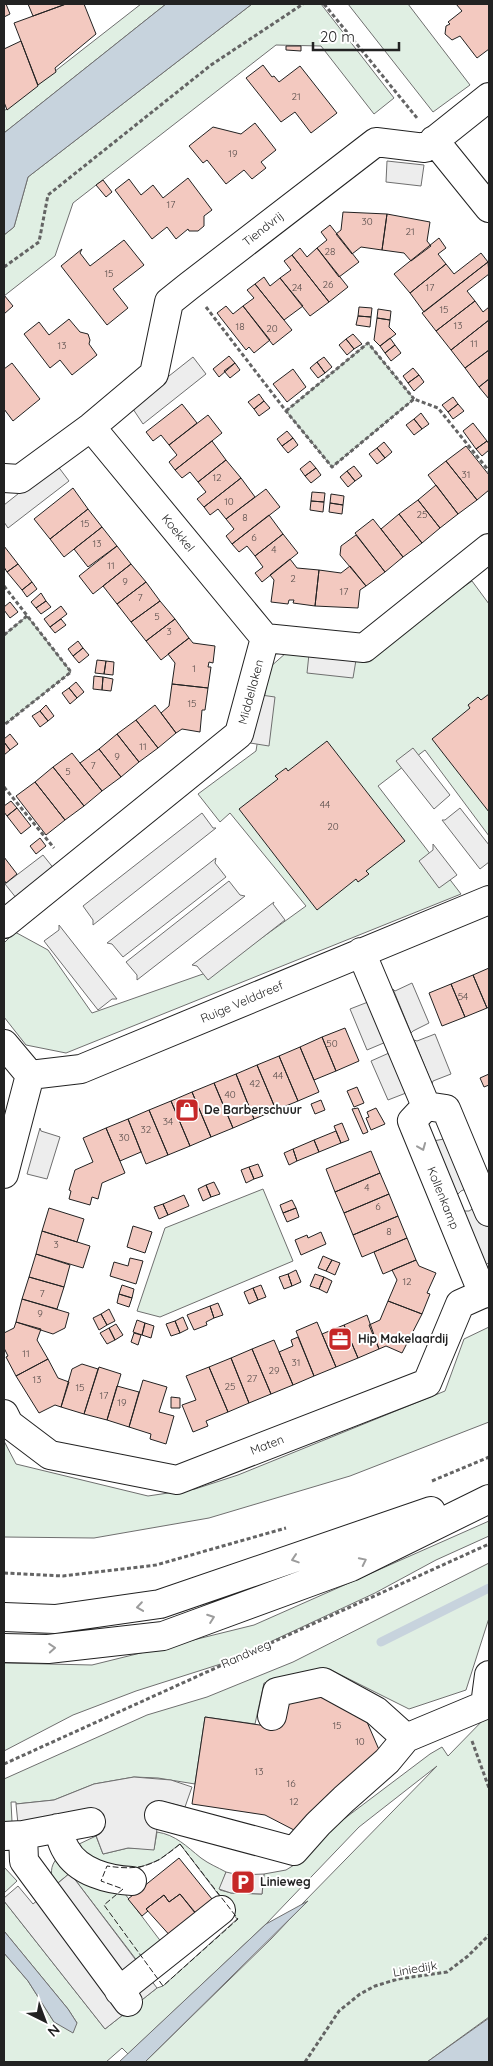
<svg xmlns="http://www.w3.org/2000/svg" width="493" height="2066" font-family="Quicksand,sans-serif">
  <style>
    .green { fill: #e0efe3; stroke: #6f6f6f }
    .parking { fill: #ededed; stroke: #6f6f6f }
    .water { fill: #c7d3dd; stroke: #6f6f6f }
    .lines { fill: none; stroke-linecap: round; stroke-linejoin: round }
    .stream { stroke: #c7d3dd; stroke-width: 9 }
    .building { fill: #f3c9c0; stroke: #222 }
    .minor-casing { stroke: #222; stroke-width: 30 }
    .major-casing { stroke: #222; stroke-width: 30 }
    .path { stroke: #646464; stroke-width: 3; stroke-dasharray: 4 2.5; stroke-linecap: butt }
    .minor { stroke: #fff; stroke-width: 28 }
    .major { stroke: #fff; stroke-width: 28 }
    .fence { stroke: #222; stroke-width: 1; stroke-dasharray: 6 2.5; stroke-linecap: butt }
    .oneway { stroke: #9c9c9c }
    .labels { text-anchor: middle; stroke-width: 4; stroke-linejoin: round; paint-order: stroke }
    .number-label { font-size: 10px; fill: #564c4a }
    .street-label { font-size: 12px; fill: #222; stroke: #fff }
    .poi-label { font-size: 12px; font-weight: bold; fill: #222; stroke: #fff; text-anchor: start }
  </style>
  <rect width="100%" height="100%" fill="#fff"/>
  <path class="green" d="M141,4H166L4,133V111Z
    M252,4H321L394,98L374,114L321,46L276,45L73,203L55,256L4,296V235L14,227L28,177Z
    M348,4H408L470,85L433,112Z
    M368,343L414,399L332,467L286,411Z
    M472,581L489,604V836L425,750L378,786L461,894L66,1053L26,1045L4,1017V943L15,932L48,950L92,1013L220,968L306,906L230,813L220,822L198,794L256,751L269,668L295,645L366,654Z
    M27,616L71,672L4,725V635Z
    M263,1189L293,1261L160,1317L137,1311L165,1228Z
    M489,1327V1422L350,1476L209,1518L94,1538L4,1537V1441L16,1464L148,1496L195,1489L238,1475L445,1391L464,1339Z
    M489,1521V1536L436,1560L375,1593L227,1662L136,1691L73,1715L4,1751V1663L92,1665L254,1625Z
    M489,1563V1618L466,1690L409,1709L329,1669L264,1683L255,1724L205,1717L195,1784L158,1778L134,1777L94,1784L54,1800L16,1804V1802H11L12,1822L4,1823V1779L147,1715L207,1697L293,1662Z
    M489,1714V2017L427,2062H145L271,1939L306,1902L301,1905L437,1766L359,1827L266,1924L128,2054L122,2048L106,2062H4V1953L28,1981L54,2022L77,2023L68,2009L4,1931V1901L105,2029L157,1988L163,1986L237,1919L180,1844L159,1860L138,1868L125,1869L98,1864L77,1845L96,1836L103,1854L128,1848L154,1849L157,1832C176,1835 186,1846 201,1858C209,1864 217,1867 226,1872L220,1890L231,1893L262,1894L264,1874L286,1870L307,1857L332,1828L430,1754L442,1747L448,1756Z
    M58,1857L122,1890L162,1943L138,1962L70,1873L54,1886C51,1874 49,1867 58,1857Z
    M4,1867L17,1881L4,1893Z"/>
  <path class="parking" d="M387,161L424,165L421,186L386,182Z
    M193,357L206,374L143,424L131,406Z
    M57,463V465L69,481L8,528L4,522V505Z
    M309,654L356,660L353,678L307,673Z
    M254,694L275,697L269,746L250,743Z
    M413,748L450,795L434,809L396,761Z
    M460,808L489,845V862L480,869L442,820H445Z
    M202,813L213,828H216L93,925V920L83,906Z
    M433,844L457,875L439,888L419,861L433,850Z
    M43,855L55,870L17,899L5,884Z
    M216,858L215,863L226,877L123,957L112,944L107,943Z
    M229,881L240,895L245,896L137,980V975L126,962Z
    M274,902L273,904L285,920L208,980L197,966L192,965Z
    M59,925L117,999H112L98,1010L44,941L59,930Z
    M412,983L429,1023L413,1031L411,1033L393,989L395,991Z
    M368,1002L386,1042L367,1050L350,1009Z
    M435,1034L451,1074L433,1081L432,1084L414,1040L417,1041Z
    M389,1053L406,1093L388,1100L371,1061Z
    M40,1128L41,1131L60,1137L47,1179L27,1174Z
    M444,1139L468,1188L461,1191L456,1196L433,1141Z
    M478,1198L489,1225V1262L485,1266L462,1211H469L476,1207Z
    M134,1777L171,1780L192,1787L185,1807L161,1801L154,1850L128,1848L103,1854L86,1809L67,1817L18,1824L16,1804L54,1800L94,1784Z
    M226,1872L239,1875L264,1874L262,1894L231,1893L219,1889Z
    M70,1873L157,1988L105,2029L4,1901V1898L18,1886L33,1904Z"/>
  <path class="water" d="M166,4H252L28,177L14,227L4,235V133Z
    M308,1901L145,2062H119L266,1924Z
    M4,1931L68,2009L77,2023L73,2033L54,2022L28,1981L4,1953Z
    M489,2017V2062H427L489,2018Z"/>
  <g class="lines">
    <path class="stream" d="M381,1642L489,1588"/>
  </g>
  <path class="building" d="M4,4H6L10,14L4,17Z
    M28,4H66L33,16Z
    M66,4H84L96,34L55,68L56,72L38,85L14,23Z
    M456,4H489V49L477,58L460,36L452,40L445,34L446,26L450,24L448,22L462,11Z
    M21,41L38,86L7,110L4,102V49Z
    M286,46H301V51L286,50Z
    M263,65L272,77L274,76L279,82L300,66L337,113L311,133L295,112L281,122L246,78Z
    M255,123L276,150L261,162L266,168L252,179L244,170L226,184L207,160L203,163L189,146L213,127L241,134Z
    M188,178L212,210L204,216V226L198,231H189L188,229L176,239L167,227L152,239L115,190L129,179L141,195L153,185L163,198Z
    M103,180L112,192L106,197L96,185Z
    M343,212L387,214L382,250L361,247L352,254L336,234L341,230Z
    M387,214L430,222L427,241L431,246L411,261L404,253L382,250Z
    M330,225L359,262L339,277L317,248L327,240L321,232Z
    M439,238L446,248L438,254L446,264L410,293L394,274Z
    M124,240L144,265L113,289L128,308L107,325L61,266L82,249L80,253L90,266Z
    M300,248L307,257L317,248L348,287L329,302L292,255Z
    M481,253L488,262L424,312L410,293L446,264L454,274Z
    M292,255L329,302L310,316L280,278L291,270L284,261Z
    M488,262L489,274L467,291L475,301L436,331L422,313Z
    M264,277L270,286L280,278L303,306L284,320L255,284Z
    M255,284L292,330L273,345L243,306L254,298L247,290Z
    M4,295L13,306L4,314Z
    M475,301L483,312L489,307V320L451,350L436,331Z
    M226,306L233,314L243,306L270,340L254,353L249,347L246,350L217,313Z
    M359,307L372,308L371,317L358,316Z
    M378,309L391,311L390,320L377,318Z
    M358,316L371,317L370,327L356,325Z
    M377,318L390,320L389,327L396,334L380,346L374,340Z
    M69,319L80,332L88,334L90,340L89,344L97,355L72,375L60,360L50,368L24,334L39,322L49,335Z
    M489,320V350L465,368L451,350Z
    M353,334L362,344L354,349L346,339Z
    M390,338L395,345L385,353L380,346Z
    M346,339L354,349L347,355L339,345Z
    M395,345L401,353L391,361L385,353Z
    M489,350V379L479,387L465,368Z
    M229,356L235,363L219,377L213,369Z
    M324,357L332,367L325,373L317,362Z
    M317,362L325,373L318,378L310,368Z
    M12,363L40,399L13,421L4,409V369Z
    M235,363L240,370L230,378L224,371Z
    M413,368L419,375L408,383L403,376Z
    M293,369L306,387L287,402L273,384Z
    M419,375L424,382L414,391L408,383Z
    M489,379V399L479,387Z
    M259,394L264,401L254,409L248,402Z
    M453,397L458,404L448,412L442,405Z
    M264,401L270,408L259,416L254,409Z
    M182,404L197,423L169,445L161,435L153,441L146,432Z
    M458,404L464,411L453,419L448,412Z
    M421,413L429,424L422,429L414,419Z
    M208,415L222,433L175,470L169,462L177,455L169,445Z
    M414,419L422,429L414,435L406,425Z
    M473,423L487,441L476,449L463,431Z
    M287,431L293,438L282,446L277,439Z
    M293,438L298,445L288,453L282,446Z
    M212,441L226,460L198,482L190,472L182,478L175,470Z
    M487,441L489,444V450L482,456L476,449Z
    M384,442L392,452L385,458L377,448Z
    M466,446L489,475V490L477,500L446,461Z
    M377,448L385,458L377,464L369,454Z
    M226,460L241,478L204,507L197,499L206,492L198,482Z
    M310,461L316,468L305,476L300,469Z
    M446,461L477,500L458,514L428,475Z
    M354,466L362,476L355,481L347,471Z
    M316,468L321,475L311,483L305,476Z
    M347,471L355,481L348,487L340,477Z
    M241,478L255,497L226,519L218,509L210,515L204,507Z
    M436,485L458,514L440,528L418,500Z
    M73,488L88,509L50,539L34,519Z
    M266,489L280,507L232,544L226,536L234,529L226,519Z
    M312,492L325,493L324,502L311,501Z
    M331,494L344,496L343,505L330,503Z
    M418,500L440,528L422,543L399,514Z
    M311,501L324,502L323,512L310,510Z
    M330,503L343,505L342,514L329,512Z
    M88,509L102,527L64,557L50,539Z
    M399,514L422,543L403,557L381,529Z
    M269,515L283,534L255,556L247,546L239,552L232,544Z
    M373,519L403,557L385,572L355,533Z
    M102,527L117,546L88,567L74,549Z
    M283,534L298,553L262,582L255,573L263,567L255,556Z
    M356,535L385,572L366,586L340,555L341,546Z
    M4,546L18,564L7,572L4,567Z
    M117,546L131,564L93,594L79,576Z
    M290,559L297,568L319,570L315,606L293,603L294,600H289L288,604L271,602L274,580L270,575Z
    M18,564L32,582L22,590L7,572Z
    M131,564L146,582L117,604L103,586Z
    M350,566L366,586L360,590L358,608L315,606L319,570L341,573Z
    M32,582L37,589L27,597L22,590Z
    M146,582L160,601L131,622L117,604Z
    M41,593L46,601L36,608L31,602Z
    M46,601L51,607L41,614L36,608Z
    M160,601L175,619L146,641L131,622Z
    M10,602L18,612L10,618L4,610V607Z
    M61,606L67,614L50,627L44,619Z
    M61,619L66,625L55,633L50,627Z
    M175,619L189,638L161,660L146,641Z
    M189,638L193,643L215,646L213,663L209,662L208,667H211L208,688L172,684L175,663L168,654Z
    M78,641L83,648L73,656L68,649Z
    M83,648L89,655L79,663L73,656Z
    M97,660L106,661L104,674L95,673Z
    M106,661L114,662L113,675L104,674Z
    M94,676L103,677L102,690L93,689Z
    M103,677L113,679L111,691L102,690Z
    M76,682L84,692L77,698L69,688Z
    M172,684L208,688L205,710H202L200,732L182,729L176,733L161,713L169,706Z
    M69,688L77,698L70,704L62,693Z
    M489,694V812L432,739L470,708L468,705L478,697L481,700Z
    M46,705L54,716L48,721L40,711Z
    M155,705L176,733L158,748L136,720Z
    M40,711L48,721L40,727L32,716Z
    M136,720L158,748L139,762L117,734Z
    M10,734L18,744L10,750L4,742V739Z
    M117,734L139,762L121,777L99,749Z
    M327,741L405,841L366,871L369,874L358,882L356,879L317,910L239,809L278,779L275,776L286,768L288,771Z
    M4,742L10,750L4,755Z
    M99,749L121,777L102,791L80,763Z
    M72,753L102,791L84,806L53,767Z
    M53,767L84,806L65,820L35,782Z
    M35,782L65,820L46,835L16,796Z
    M11,801L17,808L7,816L4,812V806Z
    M17,808L31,826L21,834L7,816Z
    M40,838L46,846L36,854L30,846Z
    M4,857L17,874L6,883L4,880Z
    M489,968V1007L487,1008L473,975Z
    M473,975L487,1008L465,1017L451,984Z
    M451,984L465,1017L442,1026L429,993Z
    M345,1028L359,1061L336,1071L322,1037Z
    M322,1037L336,1071L314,1080L300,1047Z
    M300,1047L319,1092L298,1101L279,1056Z
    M279,1056L298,1101L276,1110L257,1065Z
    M257,1065L276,1110L254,1119L236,1074Z
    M236,1074L254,1119L233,1128L214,1083Z
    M489,1074V1085L484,1087L480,1078Z
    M214,1083L233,1128L211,1137L192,1092Z
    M357,1087L364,1103L354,1107L347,1091Z
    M192,1092L211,1137L190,1146L171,1101Z
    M321,1100L325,1110L315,1114L311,1104Z
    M171,1101L190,1146L168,1155L149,1110Z
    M358,1108L368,1132L363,1134L352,1109Z
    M376,1108L385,1124L371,1130L366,1118L369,1117L367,1112Z
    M149,1110L168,1155L146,1164L128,1119Z
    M128,1119L141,1152L120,1161L106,1128Z
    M342,1123L349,1140L341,1143L334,1126Z
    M106,1128L125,1173L102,1183L98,1199L92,1197L90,1205L69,1199L71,1191L69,1190L75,1170L93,1162L83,1138Z
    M336,1131L341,1143L319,1152L314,1140Z
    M314,1140L319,1152L297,1161L293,1149Z
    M293,1149L297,1161L289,1165L284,1153Z
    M371,1151L380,1173L335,1192L326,1169Z
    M258,1164L263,1176L254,1179L249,1167Z
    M249,1167L254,1179L246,1183L241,1170Z
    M380,1173L389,1194L344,1213L335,1192Z
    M214,1182L220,1194L211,1197L206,1185Z
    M206,1185L211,1197L203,1201L198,1189Z
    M389,1194L398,1216L353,1235L344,1213Z
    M184,1195L189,1206L168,1215L163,1204Z
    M292,1200L296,1208L283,1213L280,1205Z
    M163,1204L168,1215L159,1219L154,1207Z
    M49,1208L84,1219L77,1242L42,1231Z
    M296,1208L299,1217L287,1222L283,1213Z
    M398,1216L407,1238L362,1257L353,1235Z
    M133,1226L152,1232L145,1253L127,1247Z
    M42,1231L90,1246L83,1268L36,1254Z
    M321,1232L326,1244L301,1255L295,1240L307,1235L308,1238Z
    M407,1238L416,1260L383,1274L374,1252Z
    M36,1254L70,1265L64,1287L29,1277Z
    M323,1256L332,1260L326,1271L318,1268Z
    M130,1258L143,1261L136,1284L110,1276L114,1262L128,1266Z
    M332,1260L340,1263L335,1275L326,1271Z
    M416,1260L419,1266L436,1273L427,1293L430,1294L422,1314L388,1301L397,1280L392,1270Z
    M296,1270L301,1282L292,1286L288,1274Z
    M288,1274L292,1286L284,1289L279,1277Z
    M315,1274L324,1277L319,1289L310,1286Z
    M29,1277L64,1287L57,1309L22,1299Z
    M324,1277L332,1281L327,1293L319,1289Z
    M122,1285L134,1289L132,1298L119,1294Z
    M261,1285L266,1297L258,1300L253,1288Z
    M253,1288L258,1300L249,1304L244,1292Z
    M119,1294L132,1298L129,1307L117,1303Z
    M22,1299L69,1313L65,1328L53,1334L16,1322Z
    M388,1301L422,1314L402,1353L386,1346L379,1349L369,1325L380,1320Z
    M218,1303L223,1315L214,1318L210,1306Z
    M210,1306L214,1318L206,1322L207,1325L194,1330L187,1315Z
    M109,1309L115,1321L107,1325L101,1314Z
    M101,1314L107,1325L99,1330L93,1318Z
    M367,1315L379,1349L358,1358L344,1325Z
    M183,1317L188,1329L180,1333L175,1321Z
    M137,1320L145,1323L142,1335L133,1332Z
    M175,1321L180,1333L171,1336L166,1324Z
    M16,1322L41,1329L37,1340L48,1359L16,1376L6,1357L8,1356L4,1348V1333L14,1328Z
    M317,1322L336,1367L314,1376L296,1331Z
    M145,1323L154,1326L151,1338L142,1335Z
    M116,1324L123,1335L115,1340L109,1328Z
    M344,1325L358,1358L336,1367L322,1334Z
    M109,1328L115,1340L107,1344L100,1333Z
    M134,1333L141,1335L138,1345L131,1342Z
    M298,1337L314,1376L293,1385L279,1352L293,1346L291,1340Z
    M274,1340L293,1385L271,1394L252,1349Z
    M252,1349L271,1394L249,1403L231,1358Z
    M231,1358L249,1403L228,1412L209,1367Z
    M48,1359L58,1378L69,1382L61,1407L55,1405L39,1413L16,1376Z
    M82,1364L98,1369L84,1414L61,1407L72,1369Z
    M99,1367L121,1374L107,1420L84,1414Z
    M209,1367L228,1412L206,1421L208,1426L193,1432L182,1405L196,1400L186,1376Z
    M143,1380L167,1387L159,1412L174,1416L166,1444L150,1439L151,1434L129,1427Z
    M117,1386L139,1392L129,1427L107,1420Z
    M171,1397L180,1398V1408H171Z
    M318,1695L367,1722L380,1752L294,1830L265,1815L192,1804L205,1717L280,1728L286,1702Z
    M179,1858L216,1904L199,1917L180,1894L169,1902L164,1895L146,1909L148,1911L142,1916L128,1899Z
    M180,1894L199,1918L173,1939L146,1909L164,1895L169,1902Z"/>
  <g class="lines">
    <g class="minor-casing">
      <path id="minor" d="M434,140L489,208
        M91,427L265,638
        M4,478L20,479L91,427L154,374L169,302L189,286L376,142L425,148L489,97
        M4,924L239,734L265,638L364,648L489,548
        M361,952L426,1106
        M4,1044L30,1075L81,1069L489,900
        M426,1106L412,1121L483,1294
        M426,1106L446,1109L489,1212
        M4,1174L30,1075
        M4,1414L9,1424L50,1455L177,1480L427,1383L460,1304L489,1291
        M272,1716L277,1692L323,1682L376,1711L406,1738
        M159,1815L294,1851L318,1824L344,1799L387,1761L406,1738L485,1705L489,1675
        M58,1828C60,1835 62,1844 66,1850C78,1872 109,1880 132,1881
        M23,1835L24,1861L128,2002
        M4,1836L23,1835L91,1822
        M119,1991L221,1910"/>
    </g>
    <g class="major-casing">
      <path id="major" d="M4,1617L55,1619L160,1604L431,1511
        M4,1648L48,1649L163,1636L351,1567L489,1499"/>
    </g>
    <path class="path" d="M324,4L417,118
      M4,267L39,242L48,195L211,65L303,4
      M206,307L286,411L332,467L414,399L438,408L489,471
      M286,411L368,343L414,399
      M4,586L71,672L4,725
      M4,635L27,616
      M4,787L54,848
      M432,1481L489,1457
      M4,1573L63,1576L156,1565L286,1528
      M472,1741L489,1788
      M4,1764L489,1544
      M305,2062L339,2011L360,1994L375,1986L398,1979L447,1972L468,1956L489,1935"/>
    <use href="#minor" class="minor"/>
    <use href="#major" class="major"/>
    <path class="fence" d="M180,1844L238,1919L163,1986L104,1905L123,1889L101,1881L107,1866C141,1871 154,1866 180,1844Z"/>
  </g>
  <defs><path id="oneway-chevron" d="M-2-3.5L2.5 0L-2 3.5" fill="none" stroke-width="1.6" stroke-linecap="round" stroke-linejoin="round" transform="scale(1.25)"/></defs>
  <g class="oneway">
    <use href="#oneway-chevron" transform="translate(422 1147) rotate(68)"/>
    <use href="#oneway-chevron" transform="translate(295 1559) rotate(162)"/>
    <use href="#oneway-chevron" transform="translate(363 1561) rotate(-26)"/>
    <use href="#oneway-chevron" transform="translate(140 1607) rotate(172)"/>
    <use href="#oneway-chevron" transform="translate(211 1618) rotate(-20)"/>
    <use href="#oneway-chevron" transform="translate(52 1648) rotate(-4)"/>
  </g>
  <defs>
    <g id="shop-square" transform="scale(1.25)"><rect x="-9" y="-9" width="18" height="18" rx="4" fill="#c62828" stroke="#fff"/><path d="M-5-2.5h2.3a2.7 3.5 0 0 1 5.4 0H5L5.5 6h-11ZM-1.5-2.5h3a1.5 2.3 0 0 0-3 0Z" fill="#fff"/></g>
    <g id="office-square" transform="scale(1.25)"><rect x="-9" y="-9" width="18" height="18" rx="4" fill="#c62828" stroke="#fff"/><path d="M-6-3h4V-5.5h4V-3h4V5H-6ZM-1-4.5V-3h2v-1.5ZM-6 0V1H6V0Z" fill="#fff"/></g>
    <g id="parking-square" transform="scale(1.25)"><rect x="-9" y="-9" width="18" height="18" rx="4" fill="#c62828" stroke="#fff"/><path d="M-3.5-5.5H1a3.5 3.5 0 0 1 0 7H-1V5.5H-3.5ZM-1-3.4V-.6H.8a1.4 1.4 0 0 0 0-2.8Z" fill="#fff"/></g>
  </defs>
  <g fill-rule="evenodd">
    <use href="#shop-square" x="187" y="1110"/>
    <use href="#office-square" x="340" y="1339"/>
    <use href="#parking-square" x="243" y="1882"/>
  </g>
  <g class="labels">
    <g class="number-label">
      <text x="296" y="100">21</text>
      <text x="233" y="157">19</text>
      <text x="171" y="208">17</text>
      <text x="367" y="225">30</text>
      <text x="410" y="235">21</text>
      <text x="330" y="255">28</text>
      <text x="109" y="277">15</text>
      <text x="328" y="288">26</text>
      <text x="297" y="291">24</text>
      <text x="430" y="291">17</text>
      <text x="444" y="313">15</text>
      <text x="458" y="329">13</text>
      <text x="240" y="330">18</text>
      <text x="272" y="332">20</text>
      <text x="474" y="347">11</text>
      <text x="62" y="349">13</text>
      <text x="466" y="478">31</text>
      <text x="217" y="481">12</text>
      <text x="229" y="505">10</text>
      <text x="422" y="518">25</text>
      <text x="245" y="521">8</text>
      <text x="85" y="527">15</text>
      <text x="254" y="541">6</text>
      <text x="97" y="547">13</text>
      <text x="274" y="553">4</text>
      <text x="111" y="569">11</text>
      <text x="293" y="582">2</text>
      <text x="125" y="585">9</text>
      <text x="344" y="595">17</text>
      <text x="140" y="601">7</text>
      <text x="157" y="620">5</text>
      <text x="169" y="635">3</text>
      <text x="194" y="672">1</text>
      <text x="192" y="707">15</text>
      <text x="143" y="750">11</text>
      <text x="117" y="760">9</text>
      <text x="93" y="769">7</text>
      <text x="68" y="775">5</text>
      <text x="325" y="808">44</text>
      <text x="333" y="830">20</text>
      <text x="463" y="1000">54</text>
      <text x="332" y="1047">50</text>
      <text x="278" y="1079">44</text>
      <text x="255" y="1087">42</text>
      <text x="230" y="1098">40</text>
      <text x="168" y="1125">34</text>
      <text x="146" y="1133">32</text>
      <text x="124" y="1141">30</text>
      <text x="367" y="1191">4</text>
      <text x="378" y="1210">6</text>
      <text x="389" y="1235">8</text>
      <text x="56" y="1248">3</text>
      <text x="407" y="1285">12</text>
      <text x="42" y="1297">7</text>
      <text x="40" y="1317">9</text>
      <text x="26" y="1357">11</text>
      <text x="296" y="1366">31</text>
      <text x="274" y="1374">29</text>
      <text x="252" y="1382">27</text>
      <text x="37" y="1383">13</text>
      <text x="230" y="1390">25</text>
      <text x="80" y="1391">15</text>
      <text x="104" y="1399">17</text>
      <text x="122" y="1406">19</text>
      <text x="337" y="1729">15</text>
      <text x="360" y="1745">10</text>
      <text x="259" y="1775">13</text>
      <text x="291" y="1787">16</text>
      <text x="294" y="1805">12</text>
    </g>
    <g class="street-label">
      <text transform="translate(263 229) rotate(-38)" y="4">Tiendvrij</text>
      <text transform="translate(178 533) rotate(51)" y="4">Koekkel</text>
      <text transform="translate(251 692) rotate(-75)" y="4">Middellaken</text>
      <text transform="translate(242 1002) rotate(-23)" y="4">Ruige Velddreef</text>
      <text transform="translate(443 1198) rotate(68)" y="4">Kollenkamp</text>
      <text transform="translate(267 1445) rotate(-21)" y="4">Maten</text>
      <text transform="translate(246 1654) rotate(-24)" y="4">Randweg</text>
      <text transform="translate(415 1969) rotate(-10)" y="4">Liniedijk</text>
    </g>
    <g class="poi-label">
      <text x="204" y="1114">De Barberschuur</text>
      <text x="358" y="1343">Hip Makelaardij</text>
      <text x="260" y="1886">Linieweg</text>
    </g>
  </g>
  <rect width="493" height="2066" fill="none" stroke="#222222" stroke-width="10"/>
  <g transform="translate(45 2021) rotate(138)" stroke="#ffffff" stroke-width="4" paint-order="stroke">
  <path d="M0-4L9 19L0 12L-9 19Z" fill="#222222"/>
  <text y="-8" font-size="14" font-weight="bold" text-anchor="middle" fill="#222222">N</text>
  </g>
  <path d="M313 42v8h86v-8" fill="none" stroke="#222222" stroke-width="2.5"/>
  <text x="320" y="42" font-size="15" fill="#222222" stroke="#ffffff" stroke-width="4" paint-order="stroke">20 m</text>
</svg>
